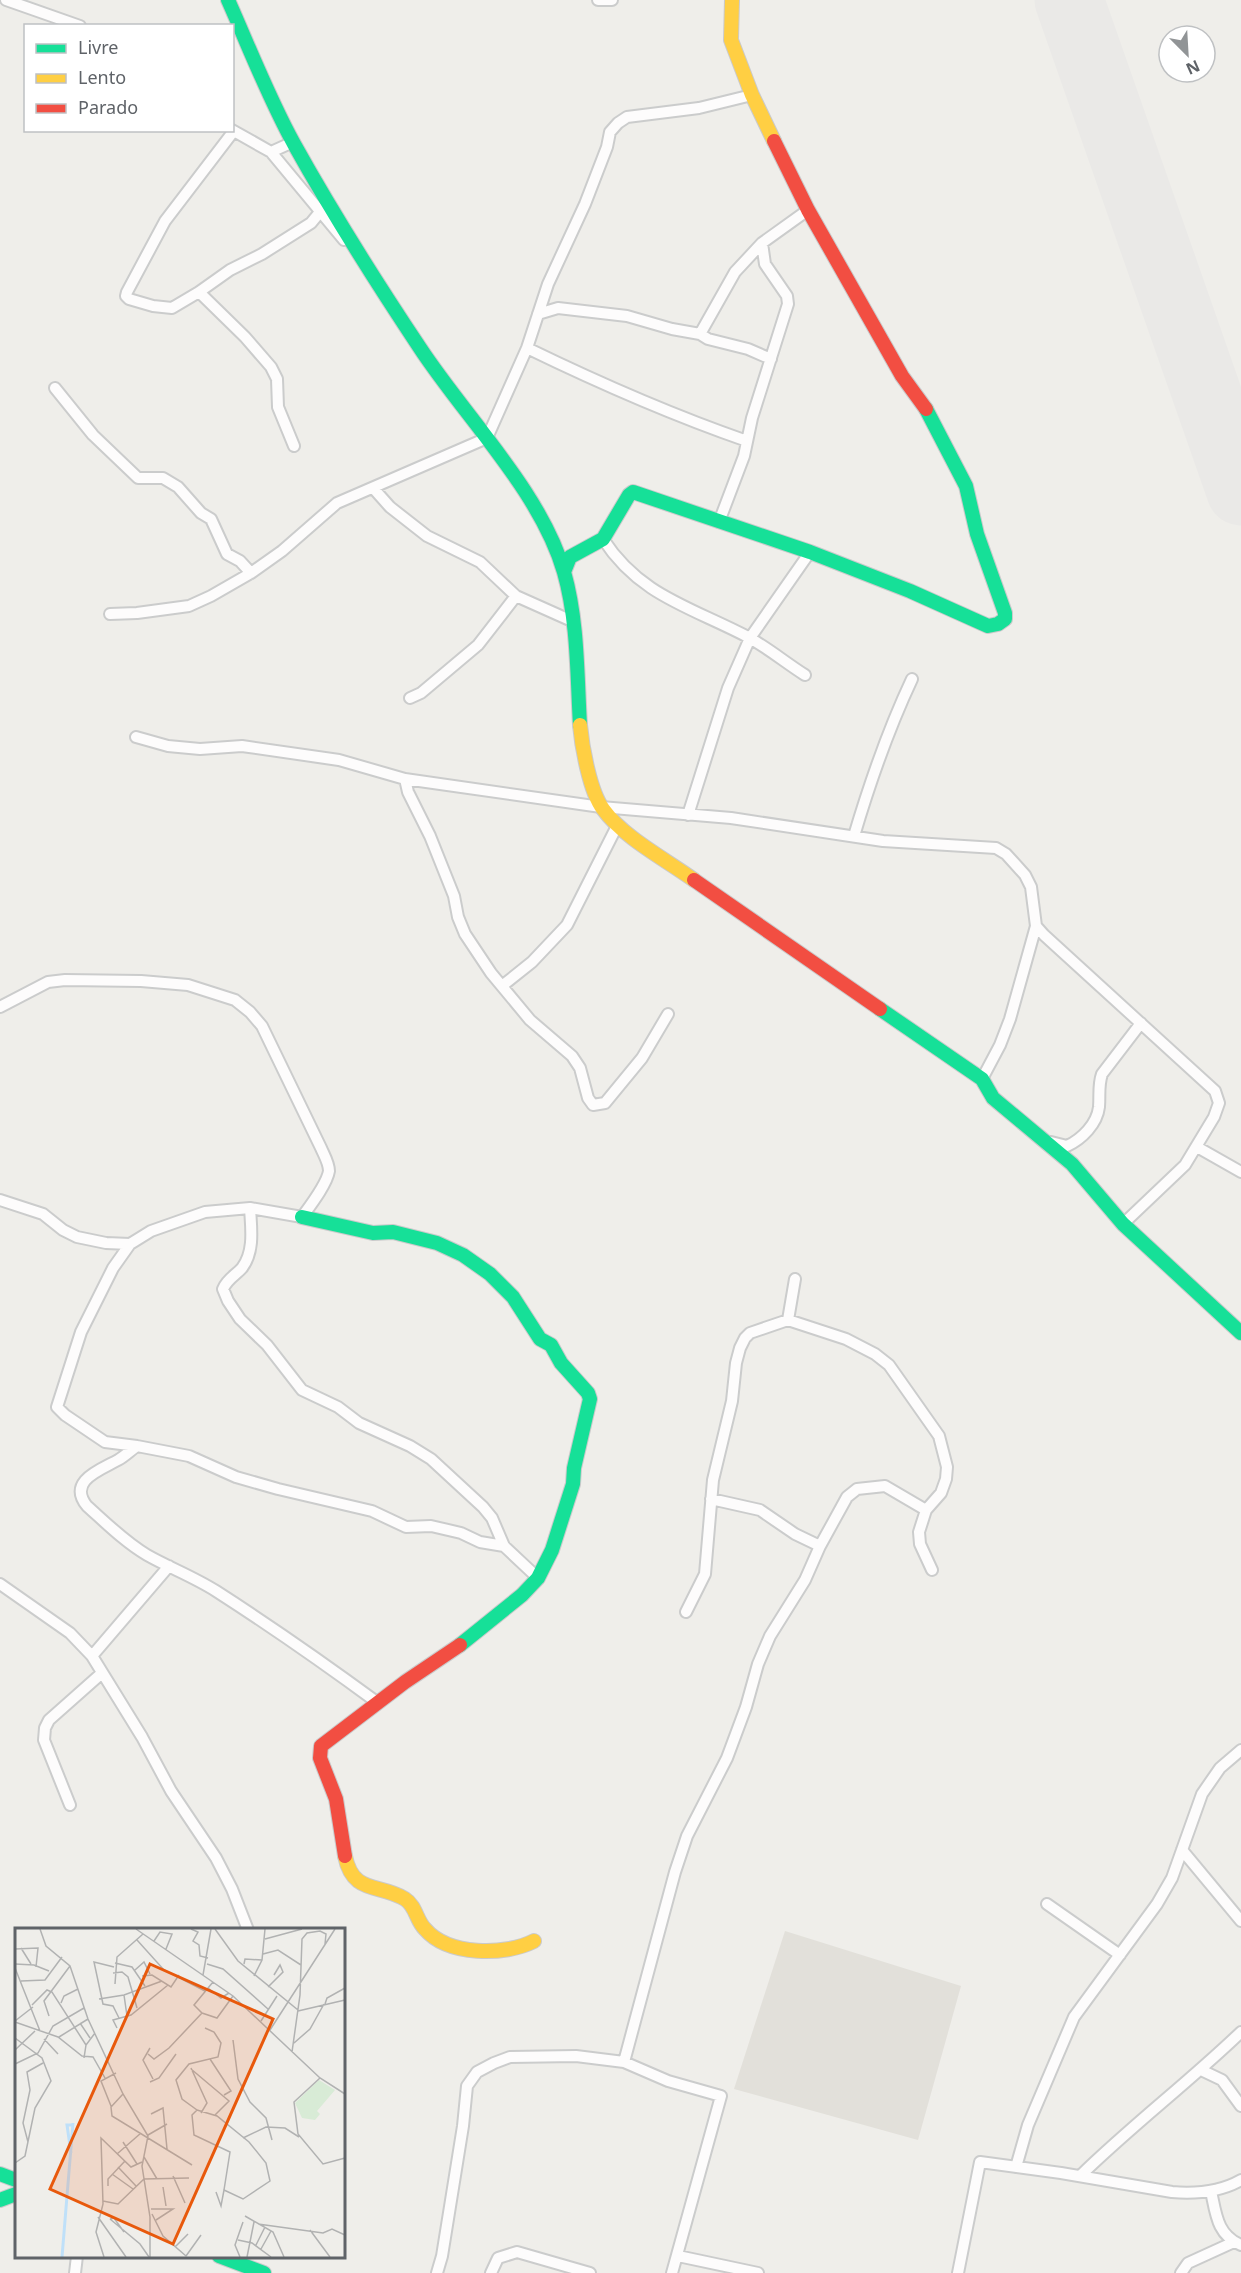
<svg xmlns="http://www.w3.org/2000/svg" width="1241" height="2273" font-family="'Noto Sans',sans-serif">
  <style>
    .education { fill: #e2e0da }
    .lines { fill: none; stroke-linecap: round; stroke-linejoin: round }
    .taxiway { stroke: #eae9e7; stroke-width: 27 }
    .runway { stroke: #eae9e7; stroke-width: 69 }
    .street-casing { stroke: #cbcccc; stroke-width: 14 }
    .fast-casing { stroke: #cacacb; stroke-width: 16 }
    .slow-casing { stroke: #cacacb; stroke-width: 16 }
    .jam-casing { stroke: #cacacb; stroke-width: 16 }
    .street { stroke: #fdfcfc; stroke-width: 10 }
    .fast { stroke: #16e098; stroke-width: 14 }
    .slow { stroke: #ffcf43; stroke-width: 14 }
    .jam { stroke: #f24e42; stroke-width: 14 }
    .inset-river { fill: none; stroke: #bfe0f9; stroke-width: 3 }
    .inset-road { fill: none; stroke: #b1b2b2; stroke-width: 1.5 }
    .view { fill: #e8590c; fill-opacity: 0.15; stroke: #e8590c; stroke-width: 3 }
    .inset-edge { fill: none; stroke: #5f6368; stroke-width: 3 }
  </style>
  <rect width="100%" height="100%" fill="#efeeea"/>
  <path class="education" d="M785,1931L961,1986L918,2140L734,2089Z"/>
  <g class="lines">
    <path class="taxiway" d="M1203,382L1213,401L1241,426"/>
    <path class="runway" d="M1069,0L1241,491"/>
    <g class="street-casing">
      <path id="street" d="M6,0L80,26
        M598,0H612
        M232,130L271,152L344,240
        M233,132L165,221L127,292L126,296L129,299L153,306L172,308L199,292L230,270L262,254L311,223L320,212
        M271,152L293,142
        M199,292L245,337L271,367L277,379L278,407L294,446
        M538,314L558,308L627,316L672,329L700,334L708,339L748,349L771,359
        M700,334L735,272L762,243L808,210
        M527,348C599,383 672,415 747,441
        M55,388L93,435L138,478H163L178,487L201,513L211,519L227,554L240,561L251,573
        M374,489L390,507L427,536L480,562L516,596L572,621
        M719,522L744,456L752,418L788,304L787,296L765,264L762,243
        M603,539C640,596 691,607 748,637C768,648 786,663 805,675
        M110,614L137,613L189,606L211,596L251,573L282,551L337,503L487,438L527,348L548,284L585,204L607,147L610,132L618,123L627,117L699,108L752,95
        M410,698L421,693L478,645L516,596
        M136,737L168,746L200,749L242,746L339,760L405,779L601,807L731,818L883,841L996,848L1006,854L1025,875L1031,887L1036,926L1010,1019L1000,1045L982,1079
        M405,779L408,792L430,836L454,896L458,917L465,934L491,973L530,1020L572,1056L580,1068L588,1098L593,1105L605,1103L642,1058L668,1014
        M688,815L728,688L750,638L810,552
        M854,836C870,782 888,730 912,679
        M1036,926L1044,935L1215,1091L1219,1103L1214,1117L1185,1165L1123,1224
        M502,986L532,962L567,925L617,826
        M0,1007L48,982L65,980L141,981L188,985L235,1000L250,1012L262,1026L321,1148C324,1155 329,1163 329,1171C327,1184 310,1206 302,1217L250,1208L205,1212L151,1231L130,1244L106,1243L77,1237L63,1230L43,1214L0,1200
        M1051,1142L1067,1146C1082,1139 1097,1124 1099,1107C1100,1095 1098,1085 1102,1074L1141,1023
        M1197,1147L1241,1172
        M250,1208C251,1227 255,1251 242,1268C236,1275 227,1279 223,1289L228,1301L240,1319L267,1345L302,1390L338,1407L359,1423L410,1446L431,1459L483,1507L492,1518L504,1546L538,1578
        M130,1244L113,1268L81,1332L57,1407L65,1415L105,1442L137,1446L189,1456L236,1477L278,1489L372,1511L406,1527L431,1526L461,1533L480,1542L504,1546
        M788,1320L795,1279
        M137,1446C131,1450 125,1456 118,1460C100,1470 67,1481 87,1506C106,1523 125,1542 147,1555C170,1568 194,1577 216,1591C272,1627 325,1664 378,1703
        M711,1499L760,1510L795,1534L820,1546
        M0,1584L70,1633L92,1656L142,1737L171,1791L216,1858L232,1889L248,1930
        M686,1612L705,1574L713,1480L732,1401L736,1363L740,1348L745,1338L750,1333L788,1320L846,1339L875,1354L889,1365L939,1436L947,1467L946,1479L941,1493L926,1510L919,1532L920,1544L932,1570
        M92,1656L169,1566
        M70,1805L44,1740L45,1728L49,1720L102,1673
        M1182,1850L1241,1921
        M1047,1904L1120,1955
        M624,2062L675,1872L687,1836L727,1758L746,1707L758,1664L770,1636L805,1580L820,1546L847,1497L857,1489L885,1486L926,1510
        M1201,2070L1222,2080L1241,2106
        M1016,2167L1028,2125L1074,2017L1157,1904L1172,1878L1202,1794L1220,1768L1241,1750
        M1080,2176C1131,2126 1189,2082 1241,2032
        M1211,2191C1216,2214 1217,2235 1241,2245
        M678,2256L758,2273
        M75,2273L77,2256
        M437,2273L442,2256L463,2126L467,2086L477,2072L494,2063L510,2057L576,2056L624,2062L668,2081L721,2096L672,2273
        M491,2273L498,2258L517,2252L590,2273
        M958,2273L980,2162L1061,2173L1172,2192C1196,2194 1220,2192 1241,2180
        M1181,2273L1188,2263L1234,2242"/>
    </g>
    <g class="fast-casing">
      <path id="fast" d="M228,0C249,47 269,99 294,144C333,214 376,282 420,348C466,418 541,492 564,572C578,621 577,675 580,725
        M564,572L570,557L603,539L629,495L633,492L810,552L910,591L988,626L998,624L1005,619V613L977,534L966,486L926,409
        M880,1009L982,1079L993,1098L1072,1164L1123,1224L1241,1333
        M302,1217L373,1233L393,1232L437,1243L463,1255L490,1274L513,1297L540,1339L551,1345L561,1363L588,1393L590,1399L574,1468L573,1484L552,1550L538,1578L522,1595L460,1645
        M0,2174L16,2180
        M0,2200L16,2194
        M219,2256L264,2273"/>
    </g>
    <g class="slow-casing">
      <path id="slow" d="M732,0L731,40L752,95L774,141
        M580,725C582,747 590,792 603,809C624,838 665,859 694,880
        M345,1856C353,1895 379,1883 405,1899C416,1906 416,1920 425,1929C448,1956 505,1956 534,1941"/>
    </g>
    <g class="jam-casing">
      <path id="jam" d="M774,141L808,210L902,376L926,409
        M694,880L880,1009
        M345,1856L336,1799L320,1758L321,1746L405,1682L460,1645"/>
    </g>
    <use href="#street" class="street"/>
    <use href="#fast" class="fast"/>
    <use href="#slow" class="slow"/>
    <use href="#jam" class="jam"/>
  </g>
  <g transform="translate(15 1928)">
    <rect width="330" height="330" fill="#efeeea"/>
    <path d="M304,152L320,162L302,183L305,186L300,192L287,190L280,175Z" fill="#d8ebd6"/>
    <path class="inset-river" d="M56,225L52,197H58M47,329L58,195"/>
    <path class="inset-road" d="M25,1L31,18L55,38L73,91L108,166L133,208L127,238L135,289V329M121,1L218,68L305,150L330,166M176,1L183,4L178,13L184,17L185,28L193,30M200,1L223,33L283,82M250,11L287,1M122,12L149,42L190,63M139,13L145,4L157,6L151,21M6,20L16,36M0,21L23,20L21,39M248,26L263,22L286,37M100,35L117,39L130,58M0,36L19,37L34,43M192,36L208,41L253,81M229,36L230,31L247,32M99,39L79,34L88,76L98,78L104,90M0,40L25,103M120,42L129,34L135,46M98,45L107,44L113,49L122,80M188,47L196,1M127,48L137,47L156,59L164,47M239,48L247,32L250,1M6,53L30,52L47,29M198,54L179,77L187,85L202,90L218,68M100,56L102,29L128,6M253,59L268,44L265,37L259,47M193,60L206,70L214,65M109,67L112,88M84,71L109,67L147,53M46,75L49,68L63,61M310,76L312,70L330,60M17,77L32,62L37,64L71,117M283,83L330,72M34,88L29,73L55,38M0,93L18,79M246,93L262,68M0,94L43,109L67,128L78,129L90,150M65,95L75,110M102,100L98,92L116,87L153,57M255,102L320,1M44,109L73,91M0,110L27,130L36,153L20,180L10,228L0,235M29,111L43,126M218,112L223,151L235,174L251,190L257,212M279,115L295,101L309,76M135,120L128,132L138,151M0,122L20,103M277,124L285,67L287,11L292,5L305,3L311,6L310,16M133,126L139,131L154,120L187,85M69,130L71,117L80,105M195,131L216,163L209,167M0,136L23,125L38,98L69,80M176,140L192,175L186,185M176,141L214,173L200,187M305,150L279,174L283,206L308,236L330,230M135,154L144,150L161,126M108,166L96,179L97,188L177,237M96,178L86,153L101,145M182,182L202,188L234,214L251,235L255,253L228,271L209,262L215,224L179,207L177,187ZM182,182L167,171L161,152L174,136L203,129L206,115L199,104L190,100M136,186L148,180L152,221M133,207L152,196M228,210L251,199L270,200L284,209M13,214L8,195L15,162L12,144L28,135M108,214L122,236M102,226L126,205M129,229L142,251M103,239L121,258M97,246L118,261M158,248L170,275M93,258V251L110,233M148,259L151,278M201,264L206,278L209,262M88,273L103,276L129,251L174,250M136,281H158L141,292M137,286L148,308L171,328M230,288L258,304L269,329M83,289L111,329M95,291L125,316L134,329M95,291L99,290L109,304M243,296L308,305L317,301L330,307M295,302L315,329M223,312L237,315L256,329M241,317L250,299M160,319L173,306M246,321L256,303M171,328L186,307M89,329L81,304L88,276L86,210L116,239L127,234M225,329L220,317L228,294M232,329L239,294"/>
    <path class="view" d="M135,36L258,91L158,316L35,261Z"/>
    <rect width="330" height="330" class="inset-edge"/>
  </g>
  <rect x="24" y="24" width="210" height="108" fill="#ffffff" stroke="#bfc1c3" stroke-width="1.5"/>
  <rect x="36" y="44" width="30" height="9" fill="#16e098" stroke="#bfc1c3" stroke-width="1.5"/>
  <text x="78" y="54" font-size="18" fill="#5f6368">Livre</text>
  <rect x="36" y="74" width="30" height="9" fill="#ffcf43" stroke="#bfc1c3" stroke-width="1.5"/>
  <text x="78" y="84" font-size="18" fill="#5f6368">Lento</text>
  <rect x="36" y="104" width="30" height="9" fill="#f24e42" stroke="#bfc1c3" stroke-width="1.5"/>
  <text x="78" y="114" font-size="18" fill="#5f6368">Parado</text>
  <g transform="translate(1187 54) rotate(156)"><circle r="28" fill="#ffffff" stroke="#bfc1c3" stroke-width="1.5"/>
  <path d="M0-4.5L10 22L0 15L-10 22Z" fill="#919496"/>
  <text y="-9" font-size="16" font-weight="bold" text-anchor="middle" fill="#5f6368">N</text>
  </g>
</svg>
